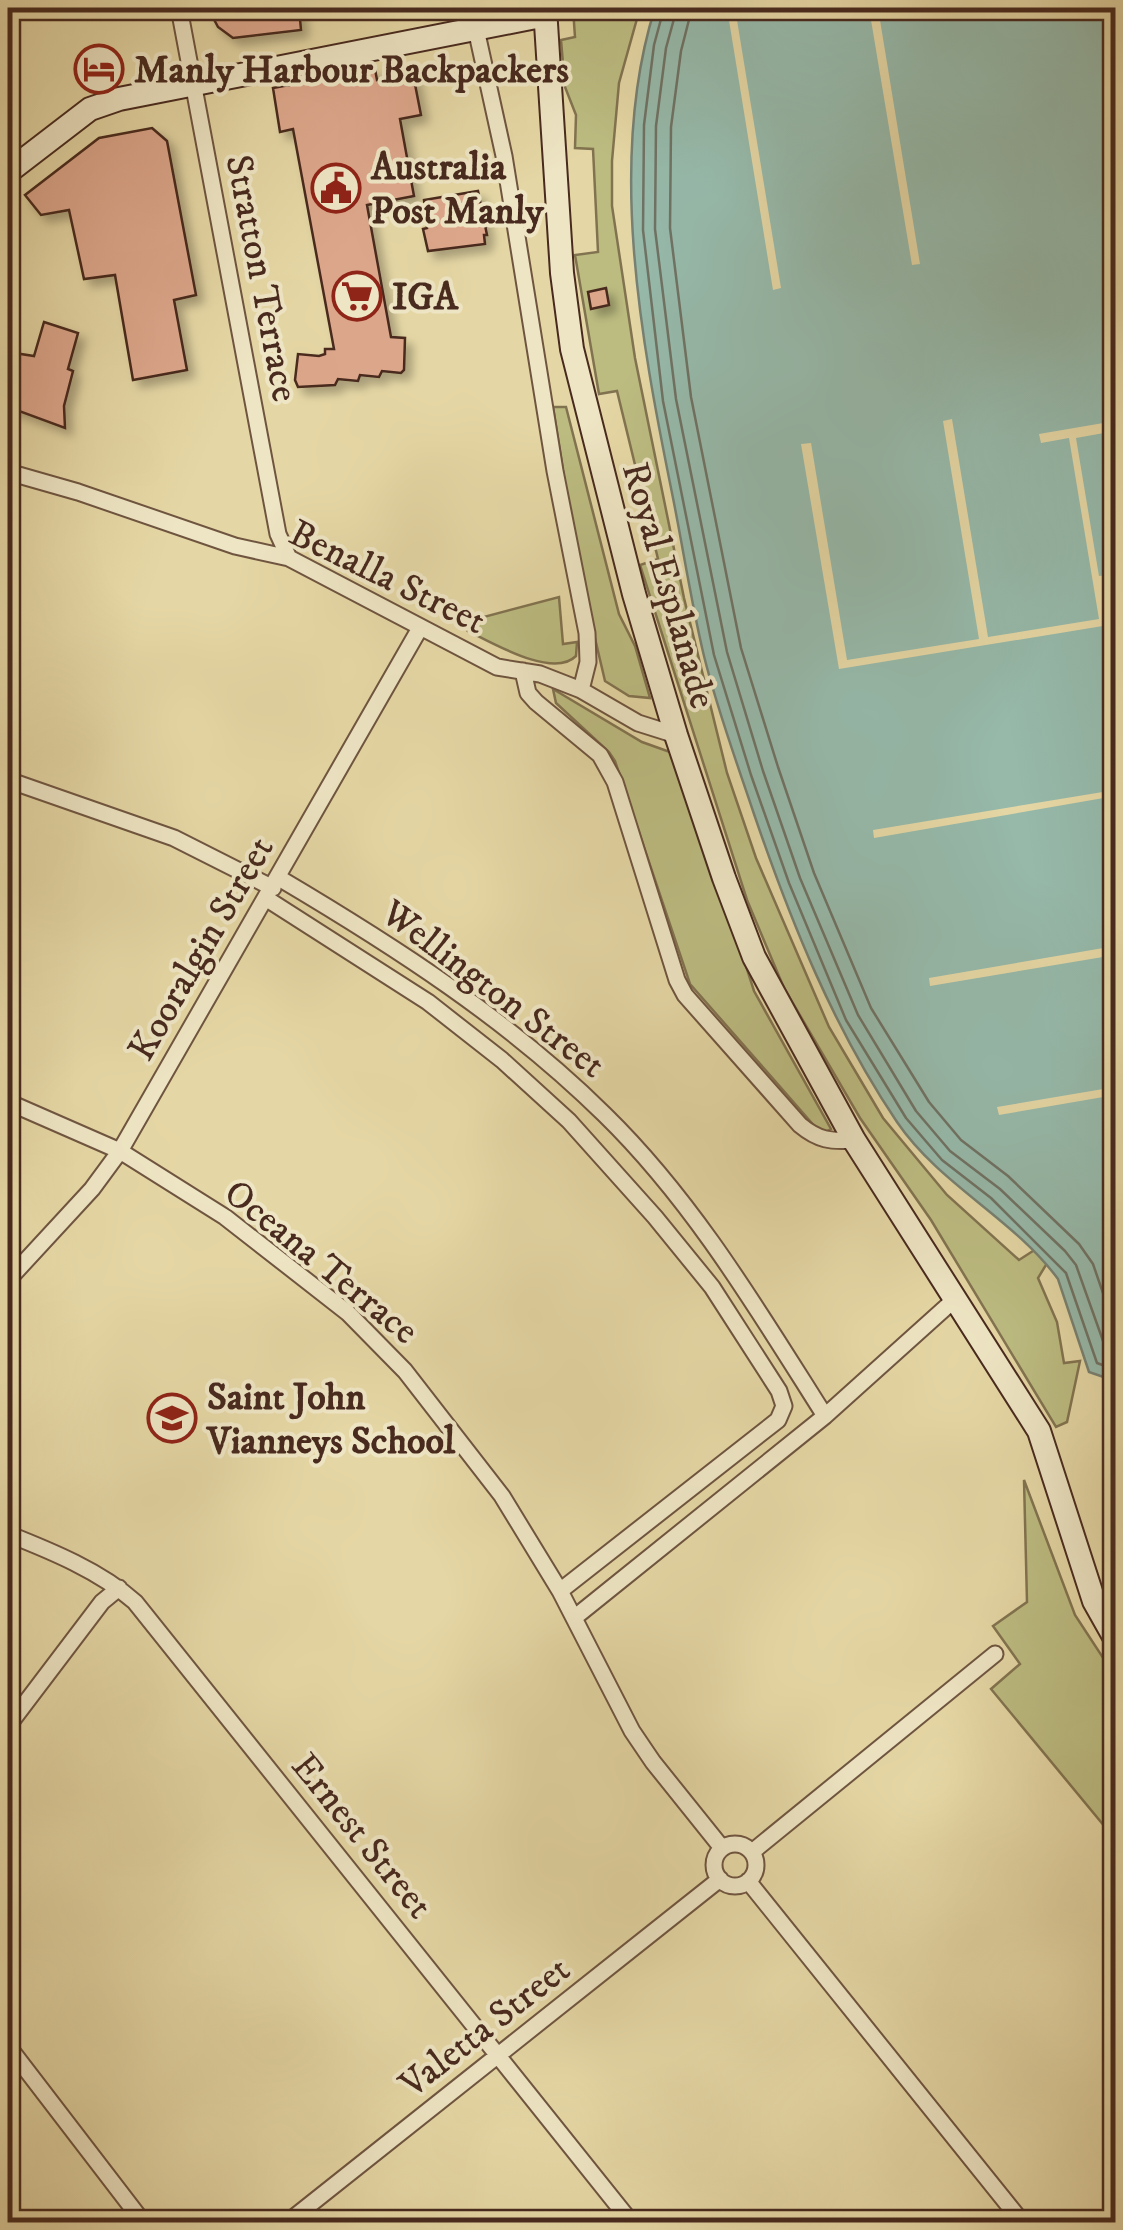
<svg xmlns="http://www.w3.org/2000/svg" width="1123" height="2230" font-family="'IM FELL DW Pica',serif">
  <style>
    .green { fill: #bcbc81; stroke: #827350; stroke-width: 2.5 }
    .water { fill: #96b9aa; stroke: #778072; stroke-width: 2.5 }
    .pier { fill: #e5d7a5 }
    .lines { fill: none; stroke-linecap: round; stroke-linejoin: round }
    .shore { stroke: #6f7264; stroke-width: 2.5 }
    .building { fill: #dca68b; stroke: #482a1e; stroke-width: 2.5; filter: url(#shadow) }
    .street-casing { stroke: #6f5540; stroke-width: 19 }
    .secondary-casing { stroke: #482a1e; stroke-width: 26 }
    .street { stroke: #eee5c4; stroke-width: 15 }
    .secondary { stroke: #eee5c4; stroke-width: 22 }
    .labels { text-anchor: middle; stroke-width: 8; stroke-linejoin: round; paint-order: stroke }
    .poi-label { font-size: 38px; font-weight: bold; fill: #482a1e; stroke: #eee5c4; text-anchor: start }
    .street-label { font-size: 38px; fill: #482a1e; stroke: #eee5c4 }
  </style>
  <defs>
    <filter id="shadow"><feDropShadow dx="7" dy="7" stdDeviation="5" flood-color="#0004"/></filter>
  </defs>
  <rect width="100%" height="100%" fill="#e5d7a5"/>
  <filter id="stains"><feTurbulence type="fractalNoise" baseFrequency=".002" numOctaves="4"/><feColorMatrix values="0 0 0 0 .2 0 0 0 0 .09 0 0 0 0 .02 0 0 0 .5 -.17"/></filter>
  <radialGradient id="worn" r=".72"><stop offset=".6" stop-color="#630" stop-opacity="0"/><stop offset="1" stop-color="#630" stop-opacity=".3"/></radialGradient>
  <path class="green" d="M573,8H640L619,83L612,161V206L635,358L684,598L727,773L756,858L829,1027L883,1118L947,1195L1019,1260L1036,1249L1049,1260L1038,1278L1057,1322L1064,1363L1080,1361L1067,1422L1056,1427L931,1220L860,1118L784,988L747,900L640,565L658,559L617,391L599,394L575,255L598,252L593,149L575,148L576,115L565,87L561,40L575,37Z
    M553,407H566L619,614L635,646L650,698L629,696L605,681L578,566Z
    M559,597L563,644L577,642L576,656C553,679 493,643 468,631L476,619Z
    M553,689L642,742L670,752L720,885L754,991L831,1129L825,1132L817,1129L690,984L615,761L609,752L556,703Z
    M1024,1480L1075,1615L1115,1676V1839L991,1689L1020,1664L993,1626L1027,1602Z"/>
  <path class="water" d="M655,8H1115V1381L1089,1372L1058,1279C1013,1218 940,1185 897,1122C833,1027 791,922 754,814C737,763 717,709 704,656C691,602 683,547 672,493C641,340 607,159 655,8Z"/>
  <path class="pier" d="M727,8H735L781,288L773,290Z
    M869,8H878L920,264L912,265Z
    M952,419L988,637L1099,619L1069,438L1041,443L1039,434L1115,421V431L1076,438L1099,576L1115,574V582L1103,585L1108,619H1115V624L839,669L801,444L811,443L847,660L979,639L943,421Z
    M1115,790V796L874,838L873,830Z
    M1115,946V955L930,986L929,978Z
    M1115,1087V1095L999,1115L997,1107Z"/>
  <g class="lines">
    <path class="shore" d="M664,8L654,45L644,125L643,230L663,401L714,655L751,775L789,883L846,1020L906,1118L942,1160L991,1198L1066,1273L1097,1363L1116,1370
      M677,8L666,48L656,126L655,229L676,399L727,652L763,771L800,878L858,1015L916,1111L950,1151L1000,1189L1065,1251L1076,1265L1107,1352L1116,1357
      M692,8L681,51L671,127L670,228L691,397L741,648L778,767L814,873L871,1008L929,1102L961,1140L1008,1176L1079,1244L1093,1264L1116,1331"/>
  </g>
  <path class="building" d="M208,8H299L301,30L233,38L218,27Z
    M375,69L377,80L413,74L421,115L400,119L414,196L367,205L391,337L405,338L404,370L401,373L382,371L379,377L360,375L358,381L338,379L335,385L298,387L295,380L298,354L319,356L325,354V349H334L293,129L280,132L273,88Z
    M152,128L167,141L196,295L174,300L187,370L133,380L115,275L84,279L69,210L41,215L25,195L99,138Z
    M478,191L487,235H484L485,244L428,251L423,229L427,228L424,200Z
    M606,288L609,305L591,309L588,292Z
    M44,322L78,333L68,369L73,371L64,406L65,428L8,407V352L34,356Z"/>
  <g class="lines">
    <g class="street-casing">
      <path id="street" d="M179,8L278,534L289,558
        M476,29L504,156L555,471L587,633L588,662L581,690
        M8,472L78,492L235,546L289,558L497,667L540,674L581,690L638,723L676,735
        M523,671L528,693L536,702L600,755L615,782L677,980L685,995L800,1125C818,1140 831,1142 854,1140
        M8,780L174,838L273,888
        M279,878C394,946 509,1020 605,1115C694,1202 759,1312 825,1416
        M267,899L428,1002L502,1060L569,1121L655,1217L712,1287L779,1391L784,1406L778,1420L560,1591
        M8,1102L120,1151L225,1217L348,1313L405,1371L502,1496L560,1591L632,1731L653,1762L722,1848
        M8,1280L92,1189L120,1151L420,628
        M8,1534C51,1551 100,1571 135,1602L631,2222
        M574,1618L825,1416L954,1300
        M8,1726L102,1602L119,1588
        M714 1865a21 21 0 1 1 42 0a21 21 0 1 1-42 0Z
        M752,1852L995,1654
        M748,1881L1022,2222
        M8,2046L143,2222
        M288,2222L720,1879"/>
    </g>
    <g class="secondary-casing">
      <path id="secondary" d="M545,8L562,273L572,349L634,594L676,735L724,878L754,957L854,1140L1039,1431L1094,1601L1116,1640
        M8,172L90,109L119,99L546,15"/>
    </g>
    <use href="#street" class="street"/>
    <use href="#secondary" class="secondary"/>
  </g>
  <defs>
    <g id="hotel-ring" transform="scale(2.5)"><circle r="9.5" fill="#eee5c4" stroke="#8f2418" stroke-width="1.5"/><path d="M-6-4.5h1.5V1H6V5H4.5V3h-9V5H-6ZM-4 0a1.8 1.8 0 1 1 3.6 0ZM.5 0V-2.5h3Q6-2.5 6 0Z" fill="#8f2418"/></g>
    <g id="civic-ring" transform="scale(2.5)"><circle r="9.5" fill="#eee5c4" stroke="#8f2418" stroke-width="1.5"/><path d="M-.6-6.5H3V-4.5H.6V-3L4-1V1h2V6H-6V1h2V-1L-.6-3ZM-1.2 2.5V6h2.4V2.5Z" fill="#8f2418"/></g>
    <g id="supermarket-ring" transform="scale(2.5)"><circle r="9.5" fill="#eee5c4" stroke="#8f2418" stroke-width="1.5"/><path d="M-6-5.5h2.5l.6 2H6L4.5 2H-2.5L-4.4-4H-6ZM-1.5 3.2a1.3 1.3 0 1 0 .1 0ZM3 3.2a1.3 1.3 0 1 0 .1 0Z" fill="#8f2418"/></g>
    <g id="school-ring" transform="scale(2.5)"><circle r="9.5" fill="#eee5c4" stroke="#8f2418" stroke-width="1.5"/><path d="M0-5L7-2L0 1L-7-2ZM-4 1L0 2.5L4 1V4Q0 6-4 4Z" fill="#8f2418"/></g>
  </defs>
  <g fill-rule="evenodd">
    <use href="#hotel-ring" x="99" y="69"/>
    <use href="#civic-ring" x="336" y="188"/>
    <use href="#supermarket-ring" x="357" y="296"/>
    <use href="#school-ring" x="172" y="1418"/>
  </g>
  <g class="labels">
    <g class="poi-label">
      <text x="134" y="82">Manly Harbour Backpackers</text>
      <text x="371" y="179">Australia<tspan x="371" dy="44">Post Manly</tspan></text>
      <text x="392" y="309">IGA</text>
      <text x="207" y="1409">Saint John<tspan x="207" dy="44">Vianneys School</tspan></text>
    </g>
    <g class="street-label">
      <text transform="translate(263 278) rotate(79)" y="13">Stratton Terrace</text>
      <text transform="translate(388 576) rotate(26)" y="13">Benalla Street</text>
      <text transform="translate(670 585) rotate(74)" y="13">Royal Esplanade</text>
      <text transform="translate(200 948) rotate(-60)" y="13">Kooralgin Street</text>
      <text transform="translate(494 988) rotate(37)" y="13">Wellington Street</text>
      <text transform="translate(322 1261) rotate(39)" y="13">Oceana Terrace</text>
      <text transform="translate(363 1835) rotate(51)" y="13">Ernest Street</text>
      <text transform="translate(484 2026) rotate(-38)" y="13">Valetta Street</text>
    </g>
  </g>
  <rect width="1123" height="2230" fill="none" stroke="#e5d7a5" stroke-width="40"/>
  <rect x="10" y="10" width="1103" height="2210" fill="none" stroke="#482a1e" stroke-width="5"/>
  <rect x="20" y="20" width="1083" height="2190" fill="none" stroke="#482a1e" stroke-width="2.5"/>
  <rect width="100%" height="100%" filter="url(#stains)"/>
  <rect width="100%" height="100%" fill="url(#worn)"/>
</svg>
